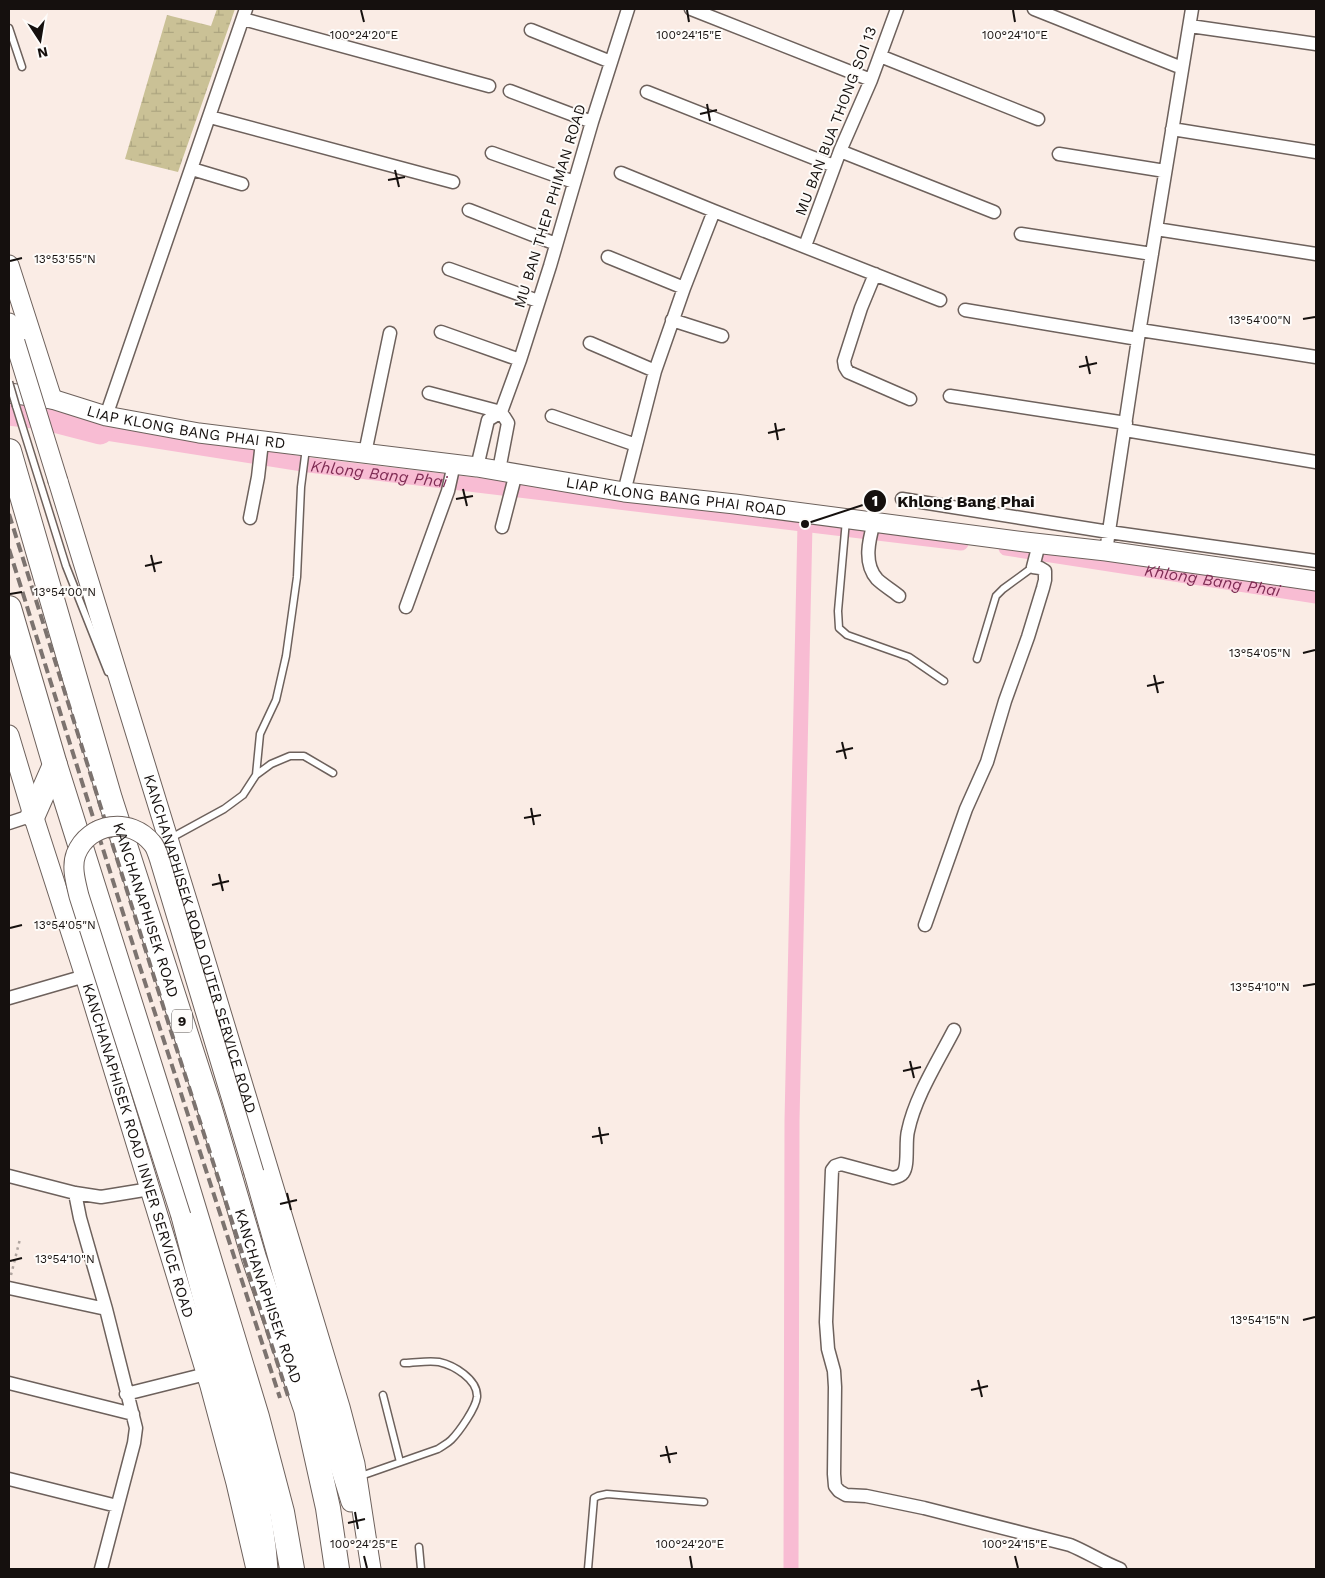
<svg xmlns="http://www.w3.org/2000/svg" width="1325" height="1578" font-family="'Work Sans',sans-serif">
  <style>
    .wetland { fill: url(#wetland-marsh) }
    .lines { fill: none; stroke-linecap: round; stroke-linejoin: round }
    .canal { stroke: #f8bcd3; stroke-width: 15 }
    .river { stroke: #f8bcd3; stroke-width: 25 }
    .lane-casing { stroke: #6d615c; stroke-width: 9 }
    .street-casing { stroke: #6d615c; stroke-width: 15 }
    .secondary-casing { stroke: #6d615c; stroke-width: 21 }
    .highway-casing { stroke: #6d615c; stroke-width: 26 }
    .path { stroke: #afa49f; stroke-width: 2.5; stroke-dasharray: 2.5 4; stroke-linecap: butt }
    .lane { stroke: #fff; stroke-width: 6 }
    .street { stroke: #fff; stroke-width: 12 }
    .secondary { stroke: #fff; stroke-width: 19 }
    .highway { stroke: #fff; stroke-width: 24 }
    .rail { stroke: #7c736f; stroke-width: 4; stroke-dasharray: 10 5; stroke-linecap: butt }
    .lane-bridge-casing { stroke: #6d615c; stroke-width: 9; stroke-linecap: butt }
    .secondary-bridge-casing { stroke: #6d615c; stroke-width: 21; stroke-linecap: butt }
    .lane-bridge { stroke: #fff; stroke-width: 6 }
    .secondary-bridge { stroke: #fff; stroke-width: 19 }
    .ticks { fill: none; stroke: #15100e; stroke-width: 2 }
    .labels { text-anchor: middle; stroke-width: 4; stroke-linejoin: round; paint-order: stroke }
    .shield { fill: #fefcfa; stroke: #5b5755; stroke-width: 1 }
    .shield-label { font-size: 14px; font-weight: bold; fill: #15100e }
    .street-label { font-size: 15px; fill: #15100e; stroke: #fefcfa }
    .water-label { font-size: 16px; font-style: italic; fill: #7f2c54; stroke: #fefcfa }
    .ticks-label { font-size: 12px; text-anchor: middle; fill: #15100e; stroke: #fefcfa; stroke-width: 4; stroke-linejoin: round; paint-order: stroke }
    .leader { fill: none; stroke: #15100e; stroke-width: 2 }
    .callout-dot { fill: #15100e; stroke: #fefcfa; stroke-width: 2 }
    .mark-label { font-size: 15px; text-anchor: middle; font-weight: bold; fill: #fff }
    .callout-label { font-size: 16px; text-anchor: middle; font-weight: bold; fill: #15100e; stroke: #fefcfa; stroke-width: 4; stroke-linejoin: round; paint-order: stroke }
  </style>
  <defs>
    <pattern id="wetland-marsh" width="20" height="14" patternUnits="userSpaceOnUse" patternTransform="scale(1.25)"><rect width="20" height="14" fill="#cac196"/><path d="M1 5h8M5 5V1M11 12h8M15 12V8" fill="none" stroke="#ada580"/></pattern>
  </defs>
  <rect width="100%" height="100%" fill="#faece5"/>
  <path class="wetland" d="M217,9H235L178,172L125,159L167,15L211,26Z"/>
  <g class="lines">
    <g class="canal">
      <path id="s1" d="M100,432L309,465L961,543"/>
      <path id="s2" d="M1006,548L1316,596"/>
      <path d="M791,1569L792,1121L805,524"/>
    </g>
    <path class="river" d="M9,413L42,417L100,432"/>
    <g class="lane-casing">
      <path id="lane" d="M9,28L22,67
        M16,406L66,566L108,672
        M846,520L838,611L839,628L847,635L909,657L944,681
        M977,659L996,596L1003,589L1033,567
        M256,775L260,734L276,700L286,656L297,577L301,487L306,448
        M171,838L224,809L243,795L256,775L271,764L290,756H304L333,773
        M383,1395L400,1462
        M358,1477L438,1449C442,1446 447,1444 451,1440C459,1432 476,1408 477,1397C478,1379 453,1365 439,1362C428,1360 415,1363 404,1363
        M419,1547L421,1569
        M588,1569L594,1498L598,1496L607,1494L704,1502"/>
    </g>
    <g class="street-casing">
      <path id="street" d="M691,9L871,80
        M1034,9L1182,68
        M243,19L489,86
        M1190,26L1316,44
        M531,30L611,62
        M880,56L1038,119
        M510,91L592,122
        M647,92L834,166
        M210,117L453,182
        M1172,129L1316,152
        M840,151L994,212
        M492,153L574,182
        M1059,154L1165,171
        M192,169L242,184
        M621,173L714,211L940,300
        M469,210L556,244
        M1156,229L1316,254
        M1021,234L1152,254
        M805,246L840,151L871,80L897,9
        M608,257L684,288
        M449,269L538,301
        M875,274L861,308L844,361L845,367L848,372L910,399
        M965,310L1138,339
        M672,320L722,336
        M1140,330L1316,357
        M441,332L520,360
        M590,343L655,371
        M429,393L501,412
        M950,396L1126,423
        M106,416L246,9
        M552,416L636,445
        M1125,430L1316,462
        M365,453L390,333
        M477,467L488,420L501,412L520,360L550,266L592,122L628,9
        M499,470L508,423L501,412
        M624,492L655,371L684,288L714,211
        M902,499L1109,532L1316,561
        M250,518L258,477L262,442
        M874,522C869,540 863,563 877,579C883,585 892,590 899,596
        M502,527L516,473
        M1106,551L1138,339L1192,9
        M406,607L448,491L454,464
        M9,823L33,815
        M925,925L966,809L987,762L1005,701L1028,637L1043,588L1045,580V571L1040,568L1033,567L1039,544
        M9,998L85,976
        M954,1030C938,1061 915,1097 908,1131C905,1142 909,1166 903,1173C901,1176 897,1177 893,1178L841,1164L835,1166L832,1170L826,1322L828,1349L834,1371L835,1387L834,1474L835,1486L839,1491L846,1495L866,1496L924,1508L1070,1545C1087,1552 1102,1562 1120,1569
        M9,1176L75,1193L101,1197L150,1189
        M75,1193L80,1218L106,1309L136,1428L134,1443L101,1569
        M9,1288L106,1309
        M9,1383L133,1414
        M126,1394L206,1374
        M9,1479L117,1506"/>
    </g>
    <g class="secondary-casing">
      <g id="secondary">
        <path d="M9,265L52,399"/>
        <path d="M9,323L15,342"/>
        <path id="s3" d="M9,393L52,399L106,416L199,433L477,467L624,492L735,504L1025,542L1106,551L1316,581"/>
        <path id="s4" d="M58,481L195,926L340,1407L355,1464L371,1569"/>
        <path id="s5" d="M9,735L33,815L85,976L210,1386L236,1483L256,1569"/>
        <path d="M254,1173L304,1350L351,1502"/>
        <path d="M181,1216C195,1270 209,1324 225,1377C243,1441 264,1503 268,1569"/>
      </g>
    </g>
    <g class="highway-casing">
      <g id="highway">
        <path id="s6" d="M9,451L110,799L209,1106L254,1258L306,1409L328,1508L337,1569"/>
        <path d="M9,608L55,765L170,1130L257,1417L282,1512L292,1569"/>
        <path d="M33,815L55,765"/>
      </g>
    </g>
    <path class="path" d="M11,1275L20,1239"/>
    <use href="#lane" class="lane"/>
    <use href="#street" class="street"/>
    <use href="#secondary" class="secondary"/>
    <use href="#highway" class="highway"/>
    <path class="rail" d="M9,514L170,1028L288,1396
      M9,549L139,964L280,1398"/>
    <g class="lane-bridge-casing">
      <path id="lane-bridge" d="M9,382L16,406"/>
    </g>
    <g class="secondary-bridge-casing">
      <path id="secondary-bridge" d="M15,342L58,481
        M181,1216L79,896C76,883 71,867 76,854C89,822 131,817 152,843C156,847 158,855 160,861L254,1173"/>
    </g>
    <use href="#lane-bridge" class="lane-bridge"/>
    <use href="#secondary-bridge" class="secondary-bridge"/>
  </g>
  <path class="ticks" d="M361,10L364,22M687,10L689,22M1013,10L1015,22M707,104L710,121M700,114L717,110M395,170L399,187M388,180L405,177M10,261L22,258M1303,319L1315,317M1086,356L1090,374M1079,367L1097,363M775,423L778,440M768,433L785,429M463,489L467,506M456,499L473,496M151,555L155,572M145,566L162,562M10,594L22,592M1303,653L1315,650M1154,675L1158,693M1147,686L1164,682M842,742L846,759M836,752L853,748M531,808L534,825M524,818L541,815M219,874L223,891M212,885L229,881M10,928L22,925M1303,986L1315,984M910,1061L914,1078M903,1071L921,1067M599,1127L602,1144M592,1137L609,1134M287,1193L291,1210M280,1204L297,1200M10,1261L22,1258M1303,1320L1315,1317M978,1380L982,1397M971,1390L988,1386M666,1446L670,1463M660,1456L677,1453M355,1512L358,1529M348,1523L365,1519M364,1556L367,1568M690,1556L692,1568M1015,1556L1018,1568"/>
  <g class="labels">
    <rect class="shield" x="172" y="1009.5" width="20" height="23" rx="4"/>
    <g class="shield-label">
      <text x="182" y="1026">9</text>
    </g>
    <g class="street-label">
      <text transform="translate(836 121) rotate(-69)" y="5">MU BAN BUA THONG SOI 13</text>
      <text transform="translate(550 206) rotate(-73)" y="5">MU BAN THEP PHIMAN ROAD</text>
      <text dy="5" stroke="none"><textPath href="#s3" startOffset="181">LIAP KLONG BANG PHAI RD</textPath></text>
      <text dy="5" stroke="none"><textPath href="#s3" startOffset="676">LIAP KLONG BANG PHAI ROAD</textPath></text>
      <text dy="5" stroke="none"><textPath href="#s6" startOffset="479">KANCHANAPHISEK ROAD</textPath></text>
      <text dy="5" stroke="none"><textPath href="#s4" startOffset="484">KANCHANAPHISEK ROAD OUTER SERVICE ROAD</textPath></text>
      <text dy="5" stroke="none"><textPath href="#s5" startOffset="435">KANCHANAPHISEK ROAD INNER SERVICE ROAD</textPath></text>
      <text dy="5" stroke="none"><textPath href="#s6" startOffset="884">KANCHANAPHISEK ROAD</textPath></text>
    </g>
    <g class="water-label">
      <text dy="6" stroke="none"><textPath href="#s1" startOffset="282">Khlong Bang Phai</textPath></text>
      <text dy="6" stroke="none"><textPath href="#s2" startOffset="209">Khlong Bang Phai</textPath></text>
    </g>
  </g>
  <g class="ticks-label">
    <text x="364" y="39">100°24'20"E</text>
    <text x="689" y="39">100°24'15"E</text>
    <text x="1015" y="39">100°24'10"E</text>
    <text x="65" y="263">13°53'55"N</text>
    <text x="1260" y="324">13°54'00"N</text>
    <text x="65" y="596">13°54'00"N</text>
    <text x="1260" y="657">13°54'05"N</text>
    <text x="65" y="929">13°54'05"N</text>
    <text x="1260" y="991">13°54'10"N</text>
    <text x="65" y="1263">13°54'10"N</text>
    <text x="1260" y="1324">13°54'15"N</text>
    <text x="364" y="1548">100°24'25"E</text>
    <text x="690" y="1548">100°24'20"E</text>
    <text x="1015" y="1548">100°24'15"E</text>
  </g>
  <path class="leader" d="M805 524L875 501"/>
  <g class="callout-dot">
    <circle cx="805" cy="524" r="5"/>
    <circle cx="875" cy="501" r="12"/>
  </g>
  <g class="mark-label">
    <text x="875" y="506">1</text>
  </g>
  <g class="callout-label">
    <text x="966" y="507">Khlong Bang Phai</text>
  </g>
  <rect width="1325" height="1578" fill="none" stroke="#15100e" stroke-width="20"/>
  <g transform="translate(40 40) rotate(168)" stroke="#fefcfa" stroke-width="4" paint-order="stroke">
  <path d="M0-4L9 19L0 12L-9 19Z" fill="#15100e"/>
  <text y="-8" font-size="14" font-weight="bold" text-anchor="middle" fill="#15100e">N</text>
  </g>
</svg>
